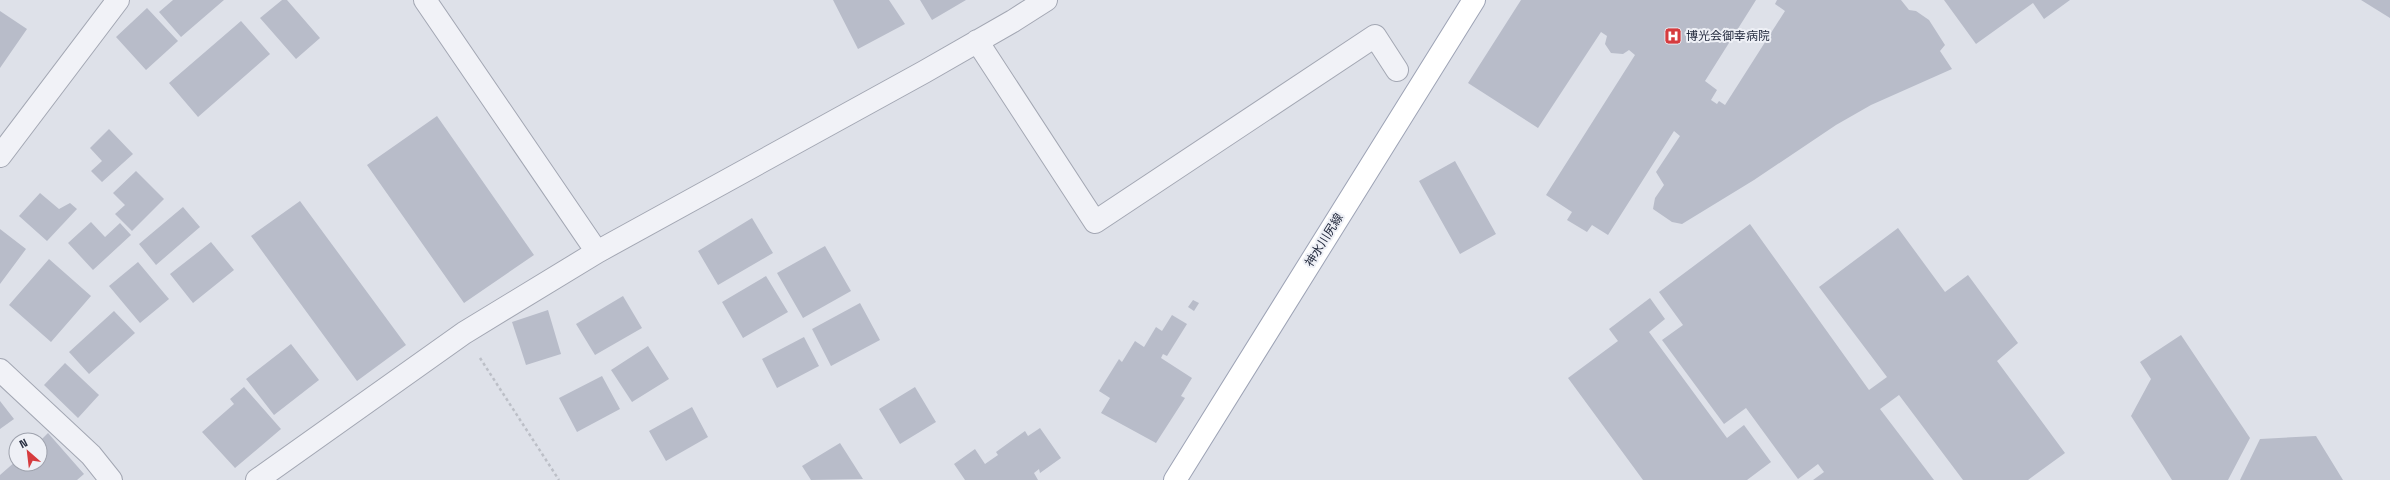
<svg xmlns="http://www.w3.org/2000/svg" width="2390" height="480" font-family="'Space Grotesk','Noto Sans JP',sans-serif">
  <style>
    .building { fill: #b8bcc9 }
    .lines { fill: none; stroke-linecap: round; stroke-linejoin: round }
    .minor-casing { stroke: #a3a7b3; stroke-width: 24 }
    .major-casing { stroke: #9da3b5; stroke-width: 24 }
    .path { stroke: #bcbfc7; stroke-width: 2.5; stroke-dasharray: 3 3; stroke-linecap: butt }
    .minor { stroke: #f1f2f7; stroke-width: 22 }
    .major { stroke: #fff; stroke-width: 22 }
    .labels { text-anchor: middle; stroke-width: 4; stroke-linejoin: round; paint-order: stroke }
    .poi-label { font-size: 12px; fill: #262d40; stroke: #eef0f6; text-anchor: start }
    .street-label { font-size: 12px; fill: #262d40; stroke: #eef0f6 }
  </style>
  <rect width="100%" height="100%" fill="#dee1e9"/>
  <path class="building" d="M173,0H224L181,37L159,12Z
    M282,0H287L320,38L296,59L260,18Z
    M833,0H889L905,24L858,49Z
    M920,0H966L932,20Z
    M1521,0H1756L1705,81L1717,90L1711,100L1717,104L1719,101L1725,105L1785,11L1775,4L1777,0H1901L1909,10L1916,11L1929,20L1945,45L1940,51L1952,69L1871,105L1836,125L1754,180L1682,224L1672,222L1653,209L1655,198L1664,185L1656,172L1680,136L1674,131L1608,235L1592,225L1587,232L1567,220L1572,212L1546,195L1635,55L1629,50L1623,54L1611,53L1605,44L1607,36L1601,32L1538,128L1468,83Z
    M1944,0H2070L2044,19L2033,3L1976,44Z
    M2361,0H2390V18Z
    M147,8L178,41L146,70L116,37Z
    M0,11L27,29L0,68Z
    M241,21L270,54L198,117L169,83Z
    M437,116L534,255L464,303L367,165Z
    M109,129L133,154L102,182L91,171L102,161L90,148Z
    M1455,161L1496,234L1460,254L1419,181Z
    M136,171L164,199L132,231L115,214L125,205L113,193Z
    M40,193L59,209L70,203L77,209L47,241L19,216Z
    M300,201L406,345L357,381L251,236Z
    M183,207L200,227L156,265L139,244Z
    M752,218L773,253L718,285L698,251Z
    M91,222L105,237L120,223L131,235L93,270L68,243Z
    M1750,224L1869,390L1887,377L1819,287L1898,228L1945,292L1968,275L2018,343L1997,361L2065,453L2028,480H1963L1899,395L1880,409L1934,480H1813L1824,472L1818,464L1798,479L1746,408L1724,424L1662,340L1683,325L1659,292Z
    M0,229L26,249L0,284Z
    M211,242L234,270L193,303L170,274Z
    M825,246L851,291L803,318L777,273Z
    M49,259L91,296L51,342L9,305Z
    M138,262L169,299L140,323L109,286Z
    M766,276L788,312L743,338L722,302Z
    M623,296L642,328L595,355L576,324Z
    M1650,298L1665,319L1649,332L1727,438L1744,425L1771,462L1747,480H1643L1568,378L1618,341L1609,329Z
    M1193,300L1199,303L1194,311L1188,307Z
    M860,303L880,340L831,366L812,329Z
    M548,310L561,354L526,365L512,322Z
    M114,311L135,333L89,374L69,352Z
    M1172,315L1187,324L1167,356L1163,354L1161,358L1192,378L1181,396L1185,398L1156,443L1101,413L1110,398L1099,391L1119,359L1122,362L1135,341L1144,347L1156,327L1162,331Z
    M2181,335L2250,438L2228,480H2172L2131,416L2151,379L2140,362Z
    M804,337L819,366L777,388L762,359Z
    M291,344L319,380L274,415L246,379Z
    M648,346L669,379L632,402L611,370Z
    M65,363L99,395L78,418L44,385Z
    M602,376L620,409L577,432L559,398Z
    M244,387L281,429L235,468L202,432L234,404L230,399Z
    M915,387L936,422L900,444L879,409Z
    M0,401L14,419L0,429Z
    M692,407L708,437L666,461L649,431Z
    M1040,428L1061,458L1040,473L1039,469L1034,473L1038,480H965L954,464L975,449L985,464L998,455L996,452L1025,431L1028,436Z
    M48,433L84,474L77,480H0V475L16,461V464H40V441Z
    M2316,436L2343,480H2240L2260,439Z
    M840,443L863,479L811,480L802,466Z"/>
  <g class="lines">
    <g class="minor-casing">
      <path id="minor" d="M425,0L597,252
        M977,41L1095,222L1375,36L1397,70
        M0,156L118,0
        M0,370L91,455L111,480
        M257,480L464,333L597,252L924,72L1013,21L1046,0"/>
    </g>
    <g class="major-casing">
      <path id="major" d="M1175,480L1474,0"/>
    </g>
    <path class="path" d="M480,358L559,480"/>
    <use href="#minor" class="minor"/>
    <use href="#major" class="major"/>
  </g>
  <defs>
    <g id="hospital-square" transform="scale(0.9)"><rect x="-9" y="-9" width="18" height="18" rx="4" fill="#d63b3e" stroke="#eef0f6"/><path d="M-5-5h3v3.5h4V-5h3V5h-3V1.5h-4V5h-3Z" fill="#fff"/></g>
  </defs>
  <g fill-rule="evenodd">
    <use href="#hospital-square" x="1673" y="36"/>
  </g>
  <g class="labels">
    <g class="poi-label">
      <text x="1686" y="40">博光会御幸病院</text>
    </g>
    <g class="street-label">
      <text transform="translate(1324 240) rotate(-58)" y="4">神水川尻線</text>
    </g>
  </g>
  <g transform="translate(28 452) rotate(332)"><circle r="19" fill="#eef0f6" stroke="#9ea2ad"/>
  <path d="M0-3L7 15L0 10L-7 15Z" fill="#d63b3e"/>
  <text y="-6" font-size="11" font-weight="bold" text-anchor="middle" fill="#262d40">N</text>
  </g>
</svg>
